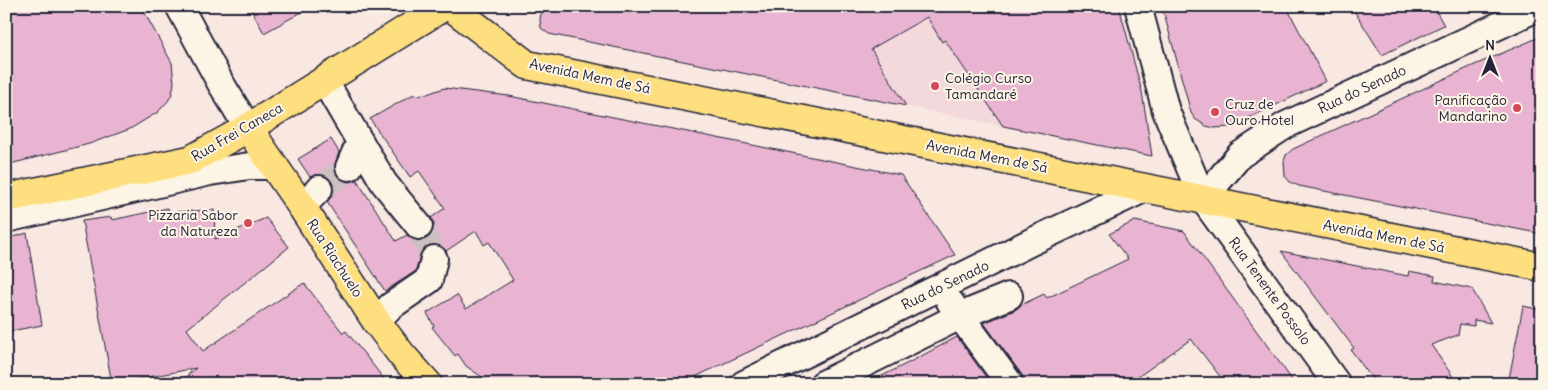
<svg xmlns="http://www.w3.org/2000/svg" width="1548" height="390" font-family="Delius,sans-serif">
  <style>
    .built { fill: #f3d8dc }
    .building { fill: #e8b4d1; stroke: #22223b }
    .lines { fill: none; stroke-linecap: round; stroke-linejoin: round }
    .minor-tunnel { stroke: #cdc0c0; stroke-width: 26; stroke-dasharray: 26 13; stroke-linecap: butt }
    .minor-casing { stroke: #22223b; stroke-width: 30 }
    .major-casing { stroke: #22223b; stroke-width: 31 }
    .minor { stroke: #fcf5e5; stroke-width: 26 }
    .major { stroke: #fddf80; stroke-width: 28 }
    .poi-dot { fill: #d1495b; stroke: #fcf5e5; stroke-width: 2 }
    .labels { text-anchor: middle; stroke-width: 4; stroke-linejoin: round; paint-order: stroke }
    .street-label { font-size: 14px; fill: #22223b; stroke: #fcf5e5 }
    .poi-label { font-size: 14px; fill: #22223b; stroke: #fcf5e5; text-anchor: start }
  </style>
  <rect width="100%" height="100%" fill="#f8e8e1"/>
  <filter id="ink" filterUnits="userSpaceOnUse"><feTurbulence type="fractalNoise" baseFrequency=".02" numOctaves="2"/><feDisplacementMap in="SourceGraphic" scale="10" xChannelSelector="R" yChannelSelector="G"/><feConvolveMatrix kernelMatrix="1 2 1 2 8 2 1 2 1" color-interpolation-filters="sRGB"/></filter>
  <g filter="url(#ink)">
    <path class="built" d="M927,17L941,41L945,40L1003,126L906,106L871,49Z"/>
    <path class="building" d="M6,6H141L172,63L174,83L172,94L168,101L158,112L130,129L89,144L6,165Z
      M249,6H313L264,33Z
      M546,6H1119L1142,92L1152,156L1003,126L945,40L942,42L927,17L871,49L906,106L549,34L541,28L540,20L541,13Z
      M1162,6H1286L1326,81L1230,127L1214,128L1206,126L1195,119L1191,113Z
      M1351,6H1433L1444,25L1382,55Z
      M1542,36V234L1299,186L1290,182L1285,176L1284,161L1286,155L1293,149L1470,67Z
      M444,88L509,96L901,175L955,255L680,384H492L466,366L458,354L455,356L432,327L434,326L427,313L457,295L466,309L513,280L489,242L484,245L476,231L446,251L438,245H429L423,249L420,255L416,271L385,291L327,202L334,192L333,184L330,178L322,174L315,175L310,177L298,159L331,139L339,152L334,168L337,175L343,181L350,182L357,180L396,241L407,235L414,240L422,241L428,238L433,231L434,224L431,218L445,208L419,171L410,177L370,119L412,95L427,94Z
      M168,208L169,212L214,210L215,239L266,218L289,247L187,329L203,351L304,283L343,333L346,331L388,384H177L196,368L112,384L82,221L111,217L112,220Z
      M1135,221L1184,231L1295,384H1226L1191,339L1128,384H1025L1022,375L984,323L1015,310L1021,305L1044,294L1047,298L1128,259L1109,234Z
      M27,233L42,325L11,331L6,298V239Z
      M1281,251L1408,276L1409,271L1435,276L1434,281L1472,289L1491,323L1474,320V326L1460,324L1458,335L1431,345L1458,384H1376L1351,350L1354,348Z
      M1523,306L1542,310V384H1508Z
      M957,337L991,384H866L910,362Z"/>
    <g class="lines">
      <path class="minor-tunnel" d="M319,189L349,167
        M419,226L434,259"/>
      <g class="minor-casing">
        <path id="minor" d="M179,6L220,82L248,128
          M1138,6L1166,111L1203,199L1337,384
          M324,80L384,183L419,226
          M349,167L360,142
          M1203,199L1240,155L1286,125L1541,6
          M302,207L319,189
          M6,219L210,172L249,166H274
          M950,302L1010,384
          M376,321L391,306L429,280L434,259
          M744,384L1031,242L1146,188
          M823,384L960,316L1009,296"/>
      </g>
      <g class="major-casing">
        <path id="major" d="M450,6L527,65L1542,267
          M248,128L302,207L376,321L401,354L428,384
          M6,198L190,160L248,128L444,6"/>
      </g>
      <use href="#minor" class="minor"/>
      <use href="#major" class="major"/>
    </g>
  </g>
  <g class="poi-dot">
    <circle cx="935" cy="86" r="5"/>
    <circle cx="1517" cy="108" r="5"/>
    <circle cx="1215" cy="112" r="5"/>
    <circle cx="248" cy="223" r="5"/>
  </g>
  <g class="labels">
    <g class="street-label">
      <text transform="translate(590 76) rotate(12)" y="5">Avenida Mem de Sá</text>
      <text transform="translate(1362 89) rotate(-25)" y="5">Rua do Senado</text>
      <text transform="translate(237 132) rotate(-30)" y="5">Rua Frei Caneca</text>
      <text transform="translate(987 156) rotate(11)" y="5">Avenida Mem de Sá</text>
      <text transform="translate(1384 236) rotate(11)" y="5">Avenida Mem de Sá</text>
      <text transform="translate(335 258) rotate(57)" y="5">Rua Riachuelo</text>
      <text transform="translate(945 285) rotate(-26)" y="5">Rua do Senado</text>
      <text transform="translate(1270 291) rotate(54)" y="5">Rua Tenente Possolo</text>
    </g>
    <g class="poi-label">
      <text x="945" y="83">Colégio Curso<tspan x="945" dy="16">Tamandaré</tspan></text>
      <text x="1507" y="105" text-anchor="end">Panificação<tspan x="1507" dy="16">Mandarino</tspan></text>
      <text x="1225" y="109">Cruz de<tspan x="1225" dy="16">Ouro Hotel</tspan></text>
      <text x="238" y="220" text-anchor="end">Pizzaria Sabor<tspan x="238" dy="16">da Natureza</tspan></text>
    </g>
  </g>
  <rect width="1548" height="390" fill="none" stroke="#fcf5e5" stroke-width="25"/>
  <rect x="12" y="12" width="1523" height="365" fill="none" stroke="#22223b" stroke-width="2" filter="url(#ink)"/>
  <g transform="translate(1490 58)" stroke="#fcf5e5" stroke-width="4" paint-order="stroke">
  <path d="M0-4L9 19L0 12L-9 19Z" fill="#22223b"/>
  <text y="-8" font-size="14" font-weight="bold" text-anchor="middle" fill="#22223b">N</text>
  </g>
</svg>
